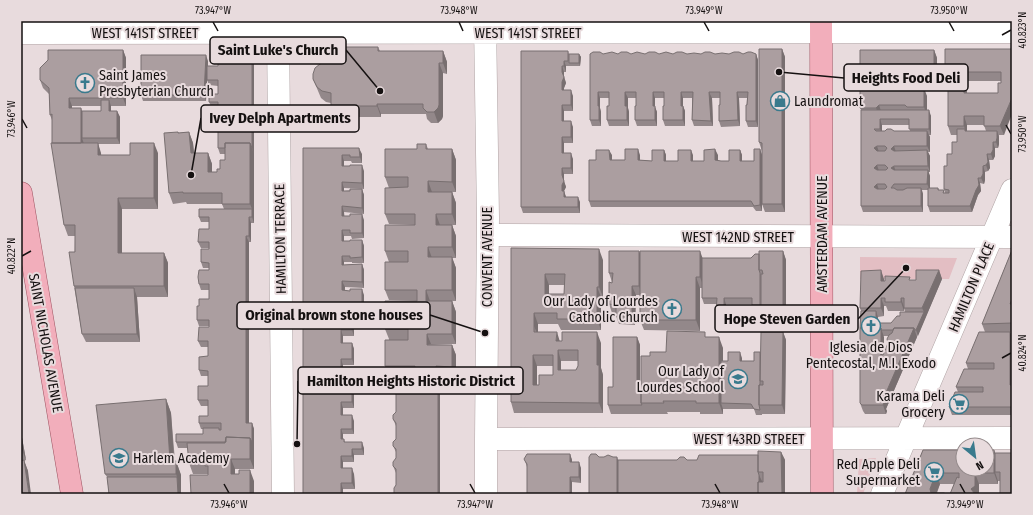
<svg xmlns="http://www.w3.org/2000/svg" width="1033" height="515" font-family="'Fira Sans Condensed',sans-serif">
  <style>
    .green { fill: #e3bec3 }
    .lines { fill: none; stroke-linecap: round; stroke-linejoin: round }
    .minor-casing { stroke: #b0a4a5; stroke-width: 23 }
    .major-casing { stroke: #9f5462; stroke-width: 23 }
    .minor { stroke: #fff; stroke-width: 22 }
    .major { stroke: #f2aebb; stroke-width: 22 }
    .wall { fill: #93888a; fill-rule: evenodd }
    .shaded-wall { fill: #786f70 }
    .building { fill: #ab9ea0; stroke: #786f70; fill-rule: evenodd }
    .ticks { fill: none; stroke: #151111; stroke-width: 1.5 }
    .labels { text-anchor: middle; stroke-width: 4; stroke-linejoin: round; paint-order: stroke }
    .street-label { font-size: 14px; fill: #151111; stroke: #e8dbdd }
    .poi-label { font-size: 14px; fill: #151111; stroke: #e8dbdd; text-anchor: end }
    .leader { fill: none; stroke: #151111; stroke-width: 1.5 }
    .callout-dot { fill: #151111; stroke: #e8dbdd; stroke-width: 1.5 }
    .callout { fill: #e8dbdd; stroke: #151111; stroke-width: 1.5 }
    .callout-label { font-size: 15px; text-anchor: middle; font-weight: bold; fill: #151111 }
    .neatline { fill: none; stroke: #151111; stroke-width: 1.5 }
    .ticks-label { font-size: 10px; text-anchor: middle; fill: #151111 }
  </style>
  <rect width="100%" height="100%" fill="#e8dbdd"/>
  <path class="green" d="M860,257L957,258L949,279H860Z
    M876,458L863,494H857L859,459Z"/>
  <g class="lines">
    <g class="minor-casing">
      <path id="minor" d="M485,21L488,218L486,439V494
        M21,33L1012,32
        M278,33L283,494
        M488,235L1012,237
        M486,439L1012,438
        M882,494L1012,190"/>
    </g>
    <g class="major-casing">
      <path id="major" d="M821,21L822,494
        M21,193L72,494"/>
    </g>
    <use href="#minor" class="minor"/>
    <use href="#major" class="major"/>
  </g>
  <path class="wall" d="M378,47L380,51H443L447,62V74L443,73V116L442,119L438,123H431L427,119L426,114H381V117H356V121H335L331,110V103L326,102L321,98L313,79Z
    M782,49L785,57V212H765L762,204V151L759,142Z
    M945,49H1012L1004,135H999V144L998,148H995V156L993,160H989L990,168L988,171L985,172V180L984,184L980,183L981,191L978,195L972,212H930L928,206V190H922L923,194V212H863L861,206V110L860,108L934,50L937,58V77H916V88L927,96V110L931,116V135H929L930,137V152H928L930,156V172H928L930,176V188H938L939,190L945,193L944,189L947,166L957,142V135H951L948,126V90L945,83ZM967,81H1001V83L998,93H967ZM882,125H909L910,131H882ZM967,125H984L986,131H967Z
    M123,50L126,58V106H111V111H117L120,117V144H98L101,155H130L158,153V209H122V253H164L168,263V297H137L140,342H86L82,334L74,286L75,236H68L64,225L52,143V120L50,115L49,94L43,88L40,80ZM72,106H101V111H82L72,108Z
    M521,51H568L569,54H579L581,57L580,66H566V72H564V76L566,83L564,88V90L573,96V111H564V121L573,127V143H564V153L573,159V174H564V181L566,187L564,191L566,197L580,202V213H523L521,207Z
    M252,54L254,60V223H251V242H249V423H252L254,429V469H235V474L254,481L208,475V474H193L189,463L188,448H178L176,442L203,434V429H201L199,423L208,416V406H201L198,400L208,386V376H201L199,370L208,356V347H201L198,341L209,327V326H199L197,320L199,306L209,299V290H201L199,284L209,270V268H203L201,262L209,248H201L198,242L209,229V222H201L199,217L224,209L222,204H187L186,202L173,204L169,193L178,132L179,133L189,132L193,143L194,153H208L212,164V172H217L220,169L225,160V154H220L218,148V108H212L209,102L218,94V86L209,85L207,80L206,101H143L141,95L208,61V66H218Z
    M603,54H756L758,60V127H748L746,121L747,98H739L740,126L721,127L719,121L720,98H712L713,126H694L692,120V98H683V106L685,111V126H665L663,120L664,106V98H655V107L657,112V126H637L635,120L636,106V98H628V108L629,112V126H609L607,120L609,106V98H600V108L601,112V126H592L590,120Z
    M426,144L428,149H452L456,160V192H452L456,203V225H452L456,236V258H452L456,268V301H452L456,312V344H431L452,345L456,355V377H440V494H394V493L396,485V473L393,466L396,458V452L393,446L396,439V426L393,419L396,412V395L393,388L396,381V377H389L385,366L389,339L385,329L417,301L389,300L385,290L389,262L385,251L415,225L389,224L385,214L389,188L385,177L417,149Z
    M303,148L362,154V163H352L351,161H344V166L364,171V189L344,188V191L362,189L364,195V214L344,212V216L364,220V238L352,239L351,236H344V241H350L362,240L364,246V263H352V262H344V265L362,264L364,270V288L345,287V291L364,295V313H352V311H344V315L364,319V328L354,329V336H343V343H352L354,349V365H343V373L354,379V387H343H352L354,393V408H343V415L354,421V434H343V439H344L345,442L364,448V455H354V462H343V468L354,474L355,489H343L303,494Z
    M760,149L762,155V211H756L753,207H591L589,201L596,160L612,155V160H625L640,155V160L652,161L664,150L666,155V161H678L693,155V161H704L718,155V161H729L740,150L742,155V161H754Z
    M511,248L603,260V297H601V330H561L558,324H538V332L560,341L601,343V368L603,375V413H514L511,402ZM549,285H565L564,294H549ZM561,361H578V366L576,370H561ZM537,366H553V375L539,385H537Z
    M1012,250V332H1010L1012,337V415H952L949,407L958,392L956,387L968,369L966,363L985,332L982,324Z
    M639,251L640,254L702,258H751L783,251L786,260V332H783L786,340L785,414H762V415H756L754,409H723V414H700V412H667L668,414H611L608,405L613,387L637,337L640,345V385H641L650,356L666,352L707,337L723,348V361H728L742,358V361H754L761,354L763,332L761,324V314H754L752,308V304H726V318H719L716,312L717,304H704L702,298V288H700V331L644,330L640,320V295H636L635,325L619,324L616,316V313H612L609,304L612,282L609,273Z
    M939,270L942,279L886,409L887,411L886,414H865L863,411L860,403L861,311L860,308L884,279V281L916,280ZM884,306H886L888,311H904V308L905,312L891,323H878V317L884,316ZM883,336H888V343L883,355L882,354V353H883L884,350Z
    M166,399L171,413L175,461H176L181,475V494H109L107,477L105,474Z
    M21,432L26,460L24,461L28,471L21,494Z
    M923,450H994L995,453H1012L1000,481H998V484H979V494H950L954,484H940L937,493L905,494Z
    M781,452L785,460V494H589L599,457H613L618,460H697L758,455Z
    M570,454L572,460V462L581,468V483L572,482V494L527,467L525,461Z"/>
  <path class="shaded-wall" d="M782,49L785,57V212L782,204Z
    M123,50L126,58V106L123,98Z
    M934,50L937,58V77L934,68Z
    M443,51L447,62V74L443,63Z
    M252,54L254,60V154L252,148Z
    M579,54L581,57L580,66L579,63Z
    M756,54L758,60V127L756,121Z
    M206,55L208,61L206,101L204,95Z
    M564,61L566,66V72L564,66Z
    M439,63L443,73V116L442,119L438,123L434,112Z
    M562,66L564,72V77L566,83L564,88V96L562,90Z
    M913,68L916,77V96L913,88Z
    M964,72L967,81V102L964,93Z
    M924,88L927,96V116L924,107Z
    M571,90L573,96V111L571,105Z
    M598,92L600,98V108L601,112V126L599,120L598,106Z
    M625,92L628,98V108L629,112V126L627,120L625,106Z
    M653,92L655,98V107L657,112V126L655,120L653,106Z
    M681,92L683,98V111L681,106Z
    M709,92L712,98L713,126L711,121Z
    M737,92L739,98L740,126L738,120Z
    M69,98L72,106V116L69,108Z
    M1012,98V114L1004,135L1000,126Z
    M109,100L111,106V117L109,111Z
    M377,104L381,114V117L377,106Z
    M562,105L564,111V126L562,121Z
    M879,105L882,114L879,116L876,108Z
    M352,106L356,117V121L352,111Z
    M683,106L685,111V126L683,120Z
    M81,108L84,117L82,138L84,144L81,145Z
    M929,110L931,116V135L929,129Z
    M117,111L120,117V144L117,138Z
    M964,116L967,125V137L964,126Z
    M880,119L882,125V135L880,129Z
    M571,121L573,127V143L571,137Z
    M927,131L930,137V152L927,146Z
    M997,131L999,137V144L998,148L996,142Z
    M189,132L193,143L195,164L191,153Z
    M562,137L564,143V159L562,153Z
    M993,142L995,148V156L993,160L991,154Z
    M98,143L101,153L102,166L98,155Z
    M154,143L158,153V209L154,198Z
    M250,143L254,154V223L252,217V209L250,204Z
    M877,146L879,152L876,154L874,148Z
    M894,146L896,152L891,149Z
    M359,148L362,154V163L360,157Z
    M452,149L456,160V192L452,182Z
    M638,149L640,155V166L638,160Z
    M715,149L718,155V166L715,160Z
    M760,149L762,155V211L760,205Z
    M609,150L612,155V166L610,160Z
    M664,150L666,155V166L664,161Z
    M691,150L693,155V166L691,161Z
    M740,150L742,155V166L740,161Z
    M927,150L930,156V172L928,166Z
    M208,153L212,164V182L208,172Z
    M571,153L573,159V174L571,168Z
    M987,154L989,160L990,168L988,171L986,165Z
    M342,155L344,161V172L342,166Z
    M362,165L364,171V189L362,183Z
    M877,165L879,171L876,174L874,168Z
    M894,166L896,172L891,168Z
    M983,166L985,172V180L984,184L981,178Z
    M562,168L564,174V181L566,187L564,191L566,197V203L562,191Z
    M928,170L930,176V190L927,184Z
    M978,178L980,183L981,191L978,195L972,212L970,206Z
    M428,181L432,192H428Z
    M342,182L344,188V197L342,191Z
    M877,184L879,190L874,187Z
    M921,188L923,194V212L921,206Z
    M362,189L364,195V214L362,208Z
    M452,192L456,203V225L452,214Z
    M578,197L580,202V213L578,207Z
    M118,198L122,209V264L118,253Z
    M342,206L344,212L345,222L342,216Z
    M362,214L364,220V238L362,233Z
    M436,214L440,225H436Z
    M249,217L251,223V242L249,236Z
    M452,225L456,236V258L452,247Z
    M342,230L344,236V247L342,241Z
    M246,236L249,242V429L246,423Z
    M362,240L364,246V263L362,257Z
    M428,247L432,258L428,257Z
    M599,249L603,260V297L599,287Z
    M639,251L642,260V295L639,286Z
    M700,251L704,262V288L700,277Z
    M783,251L786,260V332L783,324Z
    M164,253L168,263V297L164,286Z
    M342,256L344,262V271L342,265Z
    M452,257L456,268V301L452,290Z
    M362,264L364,270V288L362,282Z
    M881,270L884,279V289L881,281Z
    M939,270L942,279L918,336L916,330L924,312L922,308Z
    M545,274L549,285V305L545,294Z
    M696,277L700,288V331L696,320Z
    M342,281L345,287L344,296L342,290Z
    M632,286L636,295L635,325L632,316Z
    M597,287L601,297V330L597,319Z
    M134,288L137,297L140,342L137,334Z
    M362,289L364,295V313L362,307Z
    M426,290L430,301H426Z
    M724,298L726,304V318L724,312Z
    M881,298L884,306V316L881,308Z
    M901,298L904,307V311L901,302Z
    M452,301L456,312V344L452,334Z
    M342,305L344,311L345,320L342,315Z
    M876,311L878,317V329L876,323Z
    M534,313L538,324V336L534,326Z
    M362,314L364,319V328L362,323Z
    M352,323L354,329V336L352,330Z
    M881,328L884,337V350L883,353L880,344Z
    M914,328L917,337L886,409L887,411L886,414L882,402Z
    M341,330L343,336V349L341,343Z
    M557,332L560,342L556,341Z
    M597,332L601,343V368L603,375V413L599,403L597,365Z
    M783,332L786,340L785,414L782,405Z
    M1010,332L1012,337V390L1010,385Z
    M427,334L431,344L427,345Z
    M637,337L640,345V393L637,385Z
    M719,337L723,348V403H721L723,409V414L719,403Z
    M352,343L354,349V365L352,359Z
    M879,344L882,353V358L879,350Z
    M452,345L456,355V377L452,367Z
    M558,350L561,361V381L558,370Z
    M740,352L742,358V367L740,361Z
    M533,355L537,366V396L533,385Z
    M341,359L343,365V379L341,373Z
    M436,366L440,377V494H438V376L436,371Z
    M352,373L354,379V387L352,381Z
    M341,381L343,387V393L341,387Z
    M352,387L354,393V408L352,402Z
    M166,399L171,413L175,474L170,461Z
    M341,402L343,408V421L341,415Z
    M352,415L354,421V434L352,429Z
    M252,423L254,429V469L250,459V438Z
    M341,429L343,434V445L341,439Z
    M21,432L26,460L22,450L21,445Z
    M362,442L364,448V455L362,449Z
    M352,449L354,455V462L352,456Z
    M994,450L998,461L995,472L998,481V484L994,473Z
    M781,452L785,460V494H782Z
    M570,454L572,460V468L570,462Z
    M341,456L343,462V474L341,468Z
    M617,457L620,466V494H617Z
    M231,459L235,469V485L231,474Z
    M24,460L28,471L31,494H29Z
    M176,461L181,475V488L176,474Z
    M579,462L581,468V483L579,477Z
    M352,468L354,474L355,489L352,483Z
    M250,470L254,481V494H250Z
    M936,473L940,484L936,494H931L930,489Z
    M975,473L979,484V494H973L971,489Z
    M759,475L762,481V494H759Z
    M177,477L181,488V494H178Z
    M570,477L572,482V494H570Z
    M341,483L343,489V494H341Z"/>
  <path class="building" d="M326,47H378V51H443V63H439V105L438,108L434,112H427L423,108V104H377V106H352V111L331,110V93L322,91L317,87L313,79V74L315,68L320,64L326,62Z
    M759,49H782V204H762V143L759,142Z
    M945,49H1012V98L1000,126H984V116H964V126H948V83H945ZM964,72H1001V83H998V93H964Z
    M48,50H123V98H69V108H81V143H52V114L50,115L49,88L40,80V68L48,60Z
    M860,50H934V68H913V88H924V107H907L905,105H879L876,108H860Z
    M218,51H250L252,54V148L250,143H225V148H218V102H209V94H218V80H207V66H218Z
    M521,51H568V61H564V66H562V72L564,77L562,82V90H571V105H562V121H571V137H562V153H571V168H562V175L564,181L562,185V191H564V197H578V207H521Z
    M593,52H600L603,54L612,52L618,54L621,52H627L631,54L637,52L645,54L649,52H655L659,54L666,52L673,54L677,52H682L687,54L694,53L701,54L705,52H710L715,54L722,53L729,54L734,52H739L743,54L748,52H751L756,54V121H746V105H747L748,92H737L738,120L719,121V105H720V92H709L711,121L692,120L693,92H681V106H683V120H663V106H664V92H653V106H655V120H635V106H636V92H625V106H627V120H607V106H609V92H598V106H599V120H590V54Z
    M569,54H579V63H569Z
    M141,55H206L204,95H141Z
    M101,100H109V111H117V138H82V111H101Z
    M861,110H929V129H909V119H880V129H874L876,131H885L887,129H891L894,131H927V146H894L891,149L894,151L927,150L928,166H894L891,168L894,170H928L927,184H894L891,188H894L897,190H903L907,188H921V206H861ZM877,146H885L887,148L885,151H877L874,148ZM877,165H885L888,168L886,170H877L874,168ZM877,184H885L887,187L885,189H877L874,187Z
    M957,129H965V131H997V138L996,142H993V150L991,154H987L988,162L986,165L983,166V174L981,178H978L979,185L976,190L970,206H928V188H938V190H944L943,193H949V190L944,189V166H947V154H952V142H957Z
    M178,132V133L189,132L191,153H208V172H217V169H220V160H225V143H250V204H222V193H183V192L169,193L164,133Z
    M51,143H98V155H130V143H154V198H118V253H164V286H74L69,252H75V225H64Z
    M417,144H426V149H452V182L428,181V192H452V214H436V225H452V247H428V257H452V290H426V301H452V334H427V345H452V367L436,366V371H415V366H385V340H408V329H385V301H417V290H385V262H408V251H385V225H415V214H385V188L408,187V177H385V149H417Z
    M303,148H359L360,157H350V155H342V166H350V165H362V183L342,182V191H350V189H362V208L342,206V216H350V214H362V233H350V230H342V241H350V240H362V257L350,258V256H342V265L362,264V282L342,281V290L350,291V289H362V307H350V306L342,305V315L362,314V323H352V330H341V343H352V359H341V373H352V381H341V387H352V402H341V415H352V429H341V439H344V442H362V449H352V456H341V468H352V483H341V494H303Z
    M625,149H638V160L652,161V150H664V161H678V150H691V161H704V150L715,149V160L721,161H729V150H740V161H754V149H760V205L754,206L751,201H589V160H596V150H609L610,160H625Z
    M199,209H252V217H249V236H246V423H252V442L250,438L226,437V442H176V434H203V428H219V430H221V423H199V416H208V400H198V386H208V371L199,370V357L208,356V341H198L199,327H209V320H197V306H199V299H209V284H199L198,277L199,270H209V263L201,262V249H209V242H198L199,229H209V217H199Z
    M511,248L599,249V287H597V319H557V313H534V332H557L556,341H562V332H597V365H599V403L511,402ZM545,274H565L564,294H545ZM558,350H578V366L576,370H558ZM533,355H553V375H539V385H533Z
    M1012,250V299L1010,304H1012V323L982,324Z
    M609,251H639V286H632V316H616V305L609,304V282L612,283L613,273H609Z
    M640,251H700V277H696V320H640Z
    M759,251H783V324H761V274H763L762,270H759Z
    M755,254H759V270L760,273V308H752V298H724V312H716L717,298H702V258H751Z
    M881,270V281H885V276L910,277L909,280H916V270H939L922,308H904V298H901V302H885V298H881V308H860L861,271Z
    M75,288H134L137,334H82Z
    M861,311H876V323H891L897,316H900V312H924L916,330H915L914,328H894L893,330H881V328H860Z
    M860,328H881V341L880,344H879V350L880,354L883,355L888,343L887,339L889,335L892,333L894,328H914L882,402L884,403L883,405H862L860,403Z
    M667,331L705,332V337H719V403H696V401H663L664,403H641V356H650V352H666Z
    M761,332H783L782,405H759V385H763V381H760Z
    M979,332H1010V385H1012V407H949L955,392H983V387H956L964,369H994V363H966Z
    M613,337H637V385H641V403L642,405H608V387H613Z
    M728,352H740V361H754V352H760V385H759V405L760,410L754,409L751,404L721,403V361H728Z
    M396,376H438V494H395L394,493V488L396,485V469L393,466V462L396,458V449L393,446V442L396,439V423L393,419V415L396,412V392L393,388V384L396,381Z
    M166,399L170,461H176V474H105L96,405Z
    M226,437L250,438V459H231V474H239V470H250V494H191L190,475H208V466H205V463H189L187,443H225Z
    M923,450H963V469H987V450H994V473H975V486L971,489L975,494H994H950L957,477L959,478V473H936L930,489L931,493H944L946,494H905Z
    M758,451L781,452L782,494H758V482H763V472H758Z
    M995,453H1012V494H1000V472H995Z
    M527,454H570V462H579V477H570V494H527V464L525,461L524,459Z
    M591,454H596L599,457H604L608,455L613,457H617V494H589V457Z
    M699,455H758V472L759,475V482H758V494H618V460H677L680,457H684L687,460H697Z
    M24,460L29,494H21V461Z
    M107,477H177L178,494H109Z"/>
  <path class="ticks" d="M213,22L218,31M459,22L463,31M704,22L709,31M949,22L954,31M1002,35L1011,30M22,119L27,128M1006,125L1011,134M22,256L31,251M1002,358L1011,353M224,484L229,493M470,484L475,493M715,484L720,493M960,484L965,493"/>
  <defs>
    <g id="church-ring" transform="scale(1)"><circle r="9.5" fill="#e8dbdd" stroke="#397a8d" stroke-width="1.5"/><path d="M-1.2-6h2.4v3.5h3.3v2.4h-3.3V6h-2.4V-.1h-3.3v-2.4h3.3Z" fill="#397a8d"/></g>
    <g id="shop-ring" transform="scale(1)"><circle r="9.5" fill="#e8dbdd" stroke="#397a8d" stroke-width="1.5"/><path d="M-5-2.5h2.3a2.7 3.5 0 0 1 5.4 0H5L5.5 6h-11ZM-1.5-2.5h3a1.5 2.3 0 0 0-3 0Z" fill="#397a8d"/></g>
    <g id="school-ring" transform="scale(1)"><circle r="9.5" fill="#e8dbdd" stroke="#397a8d" stroke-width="1.5"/><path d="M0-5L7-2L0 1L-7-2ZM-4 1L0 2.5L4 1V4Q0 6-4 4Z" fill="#397a8d"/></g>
    <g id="supermarket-ring" transform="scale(1)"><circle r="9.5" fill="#e8dbdd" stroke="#397a8d" stroke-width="1.5"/><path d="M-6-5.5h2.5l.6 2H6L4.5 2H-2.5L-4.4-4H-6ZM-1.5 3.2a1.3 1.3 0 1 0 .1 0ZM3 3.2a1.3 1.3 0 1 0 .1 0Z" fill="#397a8d"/></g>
  </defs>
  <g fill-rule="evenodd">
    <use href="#church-ring" x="85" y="83"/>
    <use href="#shop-ring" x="780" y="101"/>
    <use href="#church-ring" x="672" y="309"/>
    <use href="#church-ring" x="871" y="326"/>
    <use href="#school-ring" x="738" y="379"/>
    <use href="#supermarket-ring" x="959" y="404"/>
    <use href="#school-ring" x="119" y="458"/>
    <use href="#supermarket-ring" x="934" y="472"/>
  </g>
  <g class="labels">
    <g class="street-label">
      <text x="145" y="38">WEST 141ST STREET</text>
      <text x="528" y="38">WEST 141ST STREET</text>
      <text transform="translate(822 234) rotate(-90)" y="5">AMSTERDAM AVENUE</text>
      <text x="738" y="242">WEST 142ND STREET</text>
      <text transform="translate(280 239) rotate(-91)" y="5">HAMILTON TERRACE</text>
      <text transform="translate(487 257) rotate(-90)" y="5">CONVENT AVENUE</text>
      <text transform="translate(971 287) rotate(-67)" y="5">HAMILTON PLACE</text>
      <text transform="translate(46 343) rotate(80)" y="5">SAINT NICHOLAS AVENUE</text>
      <text x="749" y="444">WEST 143RD STREET</text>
    </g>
    <g class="poi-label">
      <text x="99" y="80" text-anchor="start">Saint James<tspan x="99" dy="16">Presbyterian Church</tspan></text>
      <text x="794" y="106" text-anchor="start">Laundromat</text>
      <text x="658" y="306">Our Lady of Lourdes<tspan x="658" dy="16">Catholic Church</tspan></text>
      <text x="871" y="352" text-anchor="middle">Iglesia de Dios<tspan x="871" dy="16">Pentecostal, M.I. Exodo</tspan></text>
      <text x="724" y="376">Our Lady of<tspan x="724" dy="16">Lourdes School</tspan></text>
      <text x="945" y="401">Karama Deli<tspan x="945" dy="16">Grocery</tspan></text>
      <text x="133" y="463" text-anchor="start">Harlem Academy</text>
      <text x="920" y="469">Red Apple Deli<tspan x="920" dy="16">Supermarket</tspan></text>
    </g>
  </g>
  <path class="leader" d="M380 91L346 50M779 72L844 78M191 175L201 118M485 333L430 315M906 268L858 319M297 444L298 381"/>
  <g class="callout-dot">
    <circle cx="380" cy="91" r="4"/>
    <circle cx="779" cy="72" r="4"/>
    <circle cx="191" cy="175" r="4"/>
    <circle cx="485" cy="333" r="4"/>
    <circle cx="906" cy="268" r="4"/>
    <circle cx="297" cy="444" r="4"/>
  </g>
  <g class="callout">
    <rect x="210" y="37" width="136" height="27" rx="4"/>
    <rect x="844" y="64" width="124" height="27" rx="4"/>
    <rect x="201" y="105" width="158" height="27" rx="4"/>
    <rect x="237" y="302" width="193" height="27" rx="4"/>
    <rect x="715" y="305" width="143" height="27" rx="4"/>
    <rect x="298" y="367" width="225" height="27" rx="4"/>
  </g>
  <g class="callout-label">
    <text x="278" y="55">Saint Luke's Church</text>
    <text x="906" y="83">Heights Food Deli</text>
    <text x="280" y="123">Ivey Delph Apartments</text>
    <text x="334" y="320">Original brown stone houses</text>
    <text x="787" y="324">Hope Steven Garden</text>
    <text x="411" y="386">Hamilton Heights Historic District</text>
  </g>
  <rect width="1033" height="515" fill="none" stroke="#e8dbdd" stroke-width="44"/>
  <g transform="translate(975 457) rotate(151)"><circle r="19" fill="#e8dbdd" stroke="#948a8b"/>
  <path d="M0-3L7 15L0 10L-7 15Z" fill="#397a8d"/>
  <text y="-6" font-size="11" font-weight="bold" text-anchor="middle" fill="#151111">N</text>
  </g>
  <rect x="22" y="22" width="989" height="471" class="neatline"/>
  <g class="ticks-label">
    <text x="213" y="14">73.947°W</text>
    <text x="459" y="14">73.948°W</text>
    <text x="704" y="14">73.949°W</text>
    <text x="949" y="14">73.950°W</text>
    <text transform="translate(1022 30) rotate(-90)" y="4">40.823°N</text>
    <text transform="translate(11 119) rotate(-90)" y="4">73.946°W</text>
    <text transform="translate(1022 134) rotate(-90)" y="4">73.950°W</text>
    <text transform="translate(11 256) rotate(-90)" y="4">40.822°N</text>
    <text transform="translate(1022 353) rotate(-90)" y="4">40.824°N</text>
    <text x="229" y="508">73.946°W</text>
    <text x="475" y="508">73.947°W</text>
    <text x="720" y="508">73.948°W</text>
    <text x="965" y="508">73.949°W</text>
  </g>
</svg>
